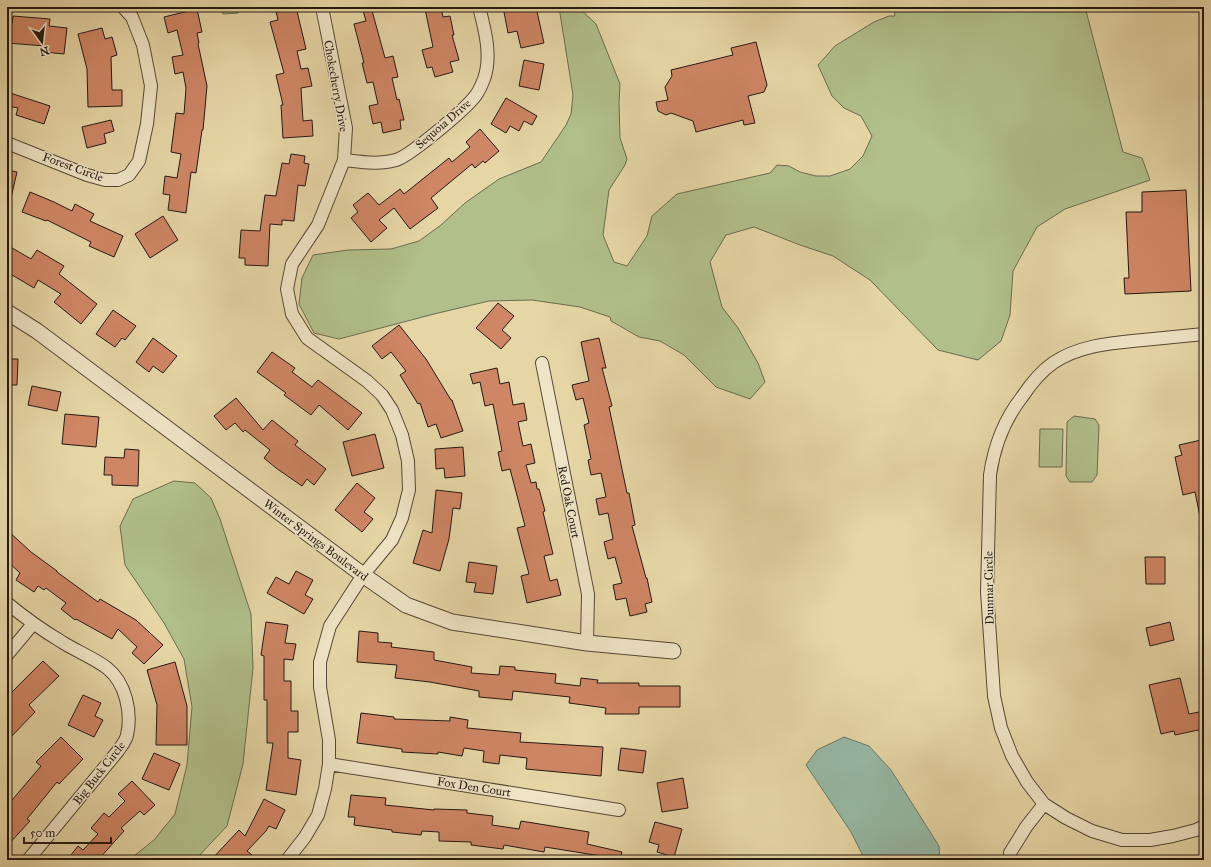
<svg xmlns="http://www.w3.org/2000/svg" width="1211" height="867" font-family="'IM FELL Great Primer',serif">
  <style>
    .green { fill: #b1bf8a; stroke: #6a6c4e }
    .water { fill: #96b9a6; stroke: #68796a }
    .building { fill: #cf8665; stroke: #241811 }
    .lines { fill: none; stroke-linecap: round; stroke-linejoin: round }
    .minor-casing { stroke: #544836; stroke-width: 14 }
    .tertiary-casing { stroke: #544836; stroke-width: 17 }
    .minor { stroke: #efe4c5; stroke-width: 12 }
    .tertiary { stroke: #efe4c5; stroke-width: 15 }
    .labels { text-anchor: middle; stroke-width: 3; stroke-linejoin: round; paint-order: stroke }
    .street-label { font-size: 12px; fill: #241811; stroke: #efe4c5 }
  </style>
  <rect width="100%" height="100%" fill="#e6d6a6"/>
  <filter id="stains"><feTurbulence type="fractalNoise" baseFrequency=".005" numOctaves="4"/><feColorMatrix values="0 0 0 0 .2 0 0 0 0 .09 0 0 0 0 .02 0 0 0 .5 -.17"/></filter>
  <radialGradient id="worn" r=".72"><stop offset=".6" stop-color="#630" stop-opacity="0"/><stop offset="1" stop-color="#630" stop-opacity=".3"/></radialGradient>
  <path class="green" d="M220,7H238V13L223,14Z
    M559,7H578L596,24L620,84L619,103L620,138L627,159L625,165L609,190L603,235L614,262L627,266L647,236L652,216L677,194L770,173L777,165L789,166L800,172L816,176H830L850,169L863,156L872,136L861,116L844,108L832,96L818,65L835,46L874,22L889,16H895L894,7H1085L1123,152L1142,158L1150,180L1065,209L1037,227L1013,271L1010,315L1001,341L978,360L938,350L870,280L833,256L800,245L754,227L726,235L710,262L722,307L738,328L758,363L765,382L750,399L716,387L684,355L660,341L639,337L611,321L610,317L580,307L532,300L489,301L434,314L339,339L314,333L299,304L302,278L313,255L348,250L391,249L419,241L441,225L465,203L499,179L541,162L566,125L571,114L573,95Z
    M1074,416L1095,419L1099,425L1097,475L1092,482H1070L1066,476L1067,422Z
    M1040,429H1063L1062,467H1039Z
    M174,481L195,483L211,498L220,519L251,614L253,668L243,764L227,826L195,860H129L154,840L175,814L187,765L192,707L184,659L164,623L125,565L120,526L133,499Z"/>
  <path class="water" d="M844,737L869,746L891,770L939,846L940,860H865L851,832L806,765L817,750Z"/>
  <path class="building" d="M275,7H296L306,49L297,51L301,69L308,68L312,86L301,88L303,121L312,120L313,136L283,138L281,105H283L276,75L284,73L270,22L278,20Z
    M362,7H371L385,58L393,56L398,77L392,78L397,100L399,99L404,120H400L401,129L383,133L381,122L373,124L369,106L378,104L373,82L367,83L362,63H364L354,24L366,21Z
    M436,7H441L443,17L450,16L454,35H452L459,60L450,62L453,72L435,77L432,67L427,68L422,50L433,47L425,9Z
    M503,7H536L544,43L521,48L517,31L508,33Z
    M197,9L202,32L197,33L199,43L198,44L207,86L203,130H202L196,173L191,172L186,213L168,210L170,195L163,194L165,176L177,178L181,154L171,152L176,113L184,114L186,88L183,72L175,74L172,57L183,55L177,30L168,33L164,17Z
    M13,16L50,19L49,26L67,28L64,54L44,52L45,46L7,43V23L12,24Z
    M102,28L105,39L112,37L117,55L111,57L112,90H122V106L88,107L87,69L78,34Z
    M756,42L767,85L764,92L748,96L755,123L744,125L743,120L696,132L693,121L671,113L666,115L658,111L656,102L668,100L665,87L672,76L671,70L733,55L731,48Z
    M524,60L544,64L539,90L519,86Z
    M7,92L50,106L44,124L16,115L18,108L7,106Z
    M506,98L537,116L532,125L524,121L519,131L510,126L506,133L491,124Z
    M111,120L114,131L104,134L106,143L87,148L82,127Z
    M480,129L499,151L485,163L483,161L475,168L472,164L431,198L438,208L410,229L394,208L379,220L387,228L371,242L351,218L358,212L353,205L368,193L379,205L400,189L404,194L449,158L452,162L470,147L466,142Z
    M291,154L305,156L304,163L309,164L305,186L298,185L294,221L282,220V225L270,224L268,266L245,265V258H239L241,230L260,231L265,195L276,196L282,163L289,164Z
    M7,170L17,172L11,198L7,197Z
    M1186,190L1191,291L1125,294L1124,278H1129L1126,212H1142V192Z
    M30,192L54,202L72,211L75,204L94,214L90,221L123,236L114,257L89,246L91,242L47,220L46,221L22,212Z
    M163,216L178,240L150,258L135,234Z
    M7,245L31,259L37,250L64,266L59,274L97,304L81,324L54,302L61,294L38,280L34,288L7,272Z
    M498,303L514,316L502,330L511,338L501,349L476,328Z
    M113,310L136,326L125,340L122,338L115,347L96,334Z
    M399,325L426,359L451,400H452L463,431L441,438L436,424L428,427L420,403L418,404L400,375L406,371L391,352L382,359L372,346Z
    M153,338L177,356L163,373L153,366L149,372L136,362Z
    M599,338L606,368H602L612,406L609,407L627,493H629L635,525L632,526L646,578H647L652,602L645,604L647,612L630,616L626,598L616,600L613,585L622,583L615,557L608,559L604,542L613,539L608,513L599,515L596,499L606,497L601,473L591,475L588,460L591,459L584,425L589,423L583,398L576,400L572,385L589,381L581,342Z
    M272,352L295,368L292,372L312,387L318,380L362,413L348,430L319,405L311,415L284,395L286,393L257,372Z
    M7,359H18L17,385H7Z
    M497,368L500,384L509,382L513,405L524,403L527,420L518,422L523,446L531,444L535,463L526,465L531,483L536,482L537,489H539L545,511L543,512L553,554L544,556L550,581L557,579L561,595L527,603L521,576L529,574L517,528L525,526L510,469L502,471L498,452L502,451L493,404L485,406L480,382L473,384L470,374Z
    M32,386L61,392L57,411L28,405Z
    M236,398L263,430L272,420L298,441L295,445L326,469L314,485L307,479L302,486L276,468L264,458L270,450L245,430L243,432L235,423L226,430L214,416Z
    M65,414L99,417L96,447L62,444Z
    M375,434L384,468L352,476L343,442Z
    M1201,440L1204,454V516L1200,517L1195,492L1183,495L1175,457L1182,455L1179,445Z
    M463,447L465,476L445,478L444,468L436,469L435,449Z
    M125,449L139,450L138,486L112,485V475H104L105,457L124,458Z
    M357,483L375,498L364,512L373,519L362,532L335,510Z
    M436,490L462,493L460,509L453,508L449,539L440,571L413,563L423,530L432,533Z
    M7,530L31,552L57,571V572L98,602L100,599L136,620L163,645L144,664L132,653L137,647L118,629L112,639L76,619L75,620L61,609L66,603L46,588L44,590L38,586L34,592L16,580L20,573L7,561Z
    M1145,557H1165V584H1146Z
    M469,562L497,566L493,594L474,592L476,583L466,582Z
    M296,571L313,580L305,595L313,599L304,614L267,593L276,577L289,584Z
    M266,622L288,625L285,643L296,644L293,660L284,659V681H291V711H298V732H288V758L301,760L296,795L266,790L273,743H267V700H264V656L261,655Z
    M1170,622L1174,640L1150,646L1146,628Z
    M359,631L378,633V642L392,643L391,647L434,652V660L472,667L471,673L499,675L500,666L515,667V670L556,674L555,683L580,686L581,678L598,680L597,683H639V686H680V707H639V714H605L606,708L569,703L570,697L513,691L512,700L479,697V691L430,682L395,678L397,665L357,662Z
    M43,661L59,676L29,705L35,712L7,741V697Z
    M175,662L187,706V745H156L157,705L147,670Z
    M1180,678L1189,714L1199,712L1203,729L1175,735L1174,731L1161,734L1149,685Z
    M83,695L101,703L95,716L103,720L94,737L68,725Z
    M361,713L394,717V719L450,721V717L468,720L467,728L521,733L520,742L603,747L601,776L526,769L527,758L500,755L499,764L483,762L484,751L464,748L462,756L438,752V754L402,752V749L357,743Z
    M61,737L83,759L59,784L57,782L27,819L30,821L7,846V806L41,766L36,762Z
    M621,748L646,751L643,773L618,770Z
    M154,753L180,764L169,790L142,779Z
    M683,778L688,808L662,812L657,783Z
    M132,781L155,805L144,815L140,811L121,828L124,831L98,860H67L78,846L83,850L98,834L91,828L104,813L109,817L125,801L118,794Z
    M351,795L386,798L385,805L434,810V809L467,810V813L493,816L492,825L519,829L521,821L589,832L587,844L622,852L620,860H600L601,856L545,847L544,852L504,845L503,849L471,845V842L439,841V832L422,831L421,835L392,832V830L354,825L355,817H348Z
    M264,799L285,810L276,829L269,826L266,831L247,851L252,855L247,860H211L239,830L245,836Z
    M655,822L682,829L674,857L657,852L659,845L649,842Z"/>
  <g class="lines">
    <g class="minor-casing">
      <path id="minor" d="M7,143L87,175L105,180H118L129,175L139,161L147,124L151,86L143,45L132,17L123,7
        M344,160C362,162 379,165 396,160C410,156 467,108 476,95C479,91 482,84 484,79C492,56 485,30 479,7
        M1204,334C1184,336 1163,338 1143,340C1112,343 1080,345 1053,363C1040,372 1030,385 1022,397C1004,420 994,447 990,475L987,592L994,696L1001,728L1012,756L1027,782L1044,804L1066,818L1092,831L1122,840H1150L1173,836L1196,830L1204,826
        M542,363L588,594L587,643
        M7,603C25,618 42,630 62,642C76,651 94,658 107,668C126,683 132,713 127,735C126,741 121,746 118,751L28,860
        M7,655L33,624
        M329,764L619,810
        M287,860L305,837L318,815L325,789L329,764V740L320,687V662L330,626L363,575L392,540L402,518L409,490L408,461L402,435L392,410L382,395L367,381L307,338L292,314L287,289L292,264L318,225L344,160L346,128L322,7
        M1011,860L1010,853L1026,827L1044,804"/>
    </g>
    <g class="tertiary-casing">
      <path id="tertiary" d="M7,312L37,331L363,575L406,605L452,622L587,643L673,651"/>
    </g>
    <use href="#minor" class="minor"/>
    <use href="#tertiary" class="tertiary"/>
  </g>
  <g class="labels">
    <g class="street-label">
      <text transform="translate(336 86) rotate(80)" y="4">Chokecherry Drive</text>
      <text transform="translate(443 124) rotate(-41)" y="4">Sequoia Drive</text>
      <text transform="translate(73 167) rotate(20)" y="4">Forest Circle</text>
      <text transform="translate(569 502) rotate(79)" y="4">Red Oak Court</text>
      <text transform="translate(316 540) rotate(37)" y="4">Winter Springs Boulevard</text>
      <text transform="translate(989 588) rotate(-91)" y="4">Dunmar Circle</text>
      <text transform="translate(99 773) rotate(-52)" y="4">Big Buck Circle</text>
      <text transform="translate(474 787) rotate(9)" y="4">Fox Den Court</text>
    </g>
  </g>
  <rect width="1211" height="867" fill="none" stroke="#e6d6a6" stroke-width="24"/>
  <rect x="8" y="8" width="1195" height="851" fill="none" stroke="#241811" stroke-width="2"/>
  <rect x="12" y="12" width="1187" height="843" fill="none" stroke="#241811"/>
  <g transform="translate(42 42) rotate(165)" stroke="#efe4c5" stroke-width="3" paint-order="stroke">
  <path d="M0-3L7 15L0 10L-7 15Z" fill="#241811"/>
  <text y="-6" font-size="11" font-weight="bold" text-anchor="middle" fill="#241811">N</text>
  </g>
  <path d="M24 837v6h87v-6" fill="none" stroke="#241811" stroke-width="2"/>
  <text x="30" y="837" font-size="12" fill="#241811" stroke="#efe4c5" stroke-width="3" paint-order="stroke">50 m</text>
  <rect width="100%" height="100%" filter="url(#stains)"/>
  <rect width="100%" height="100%" fill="url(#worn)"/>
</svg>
